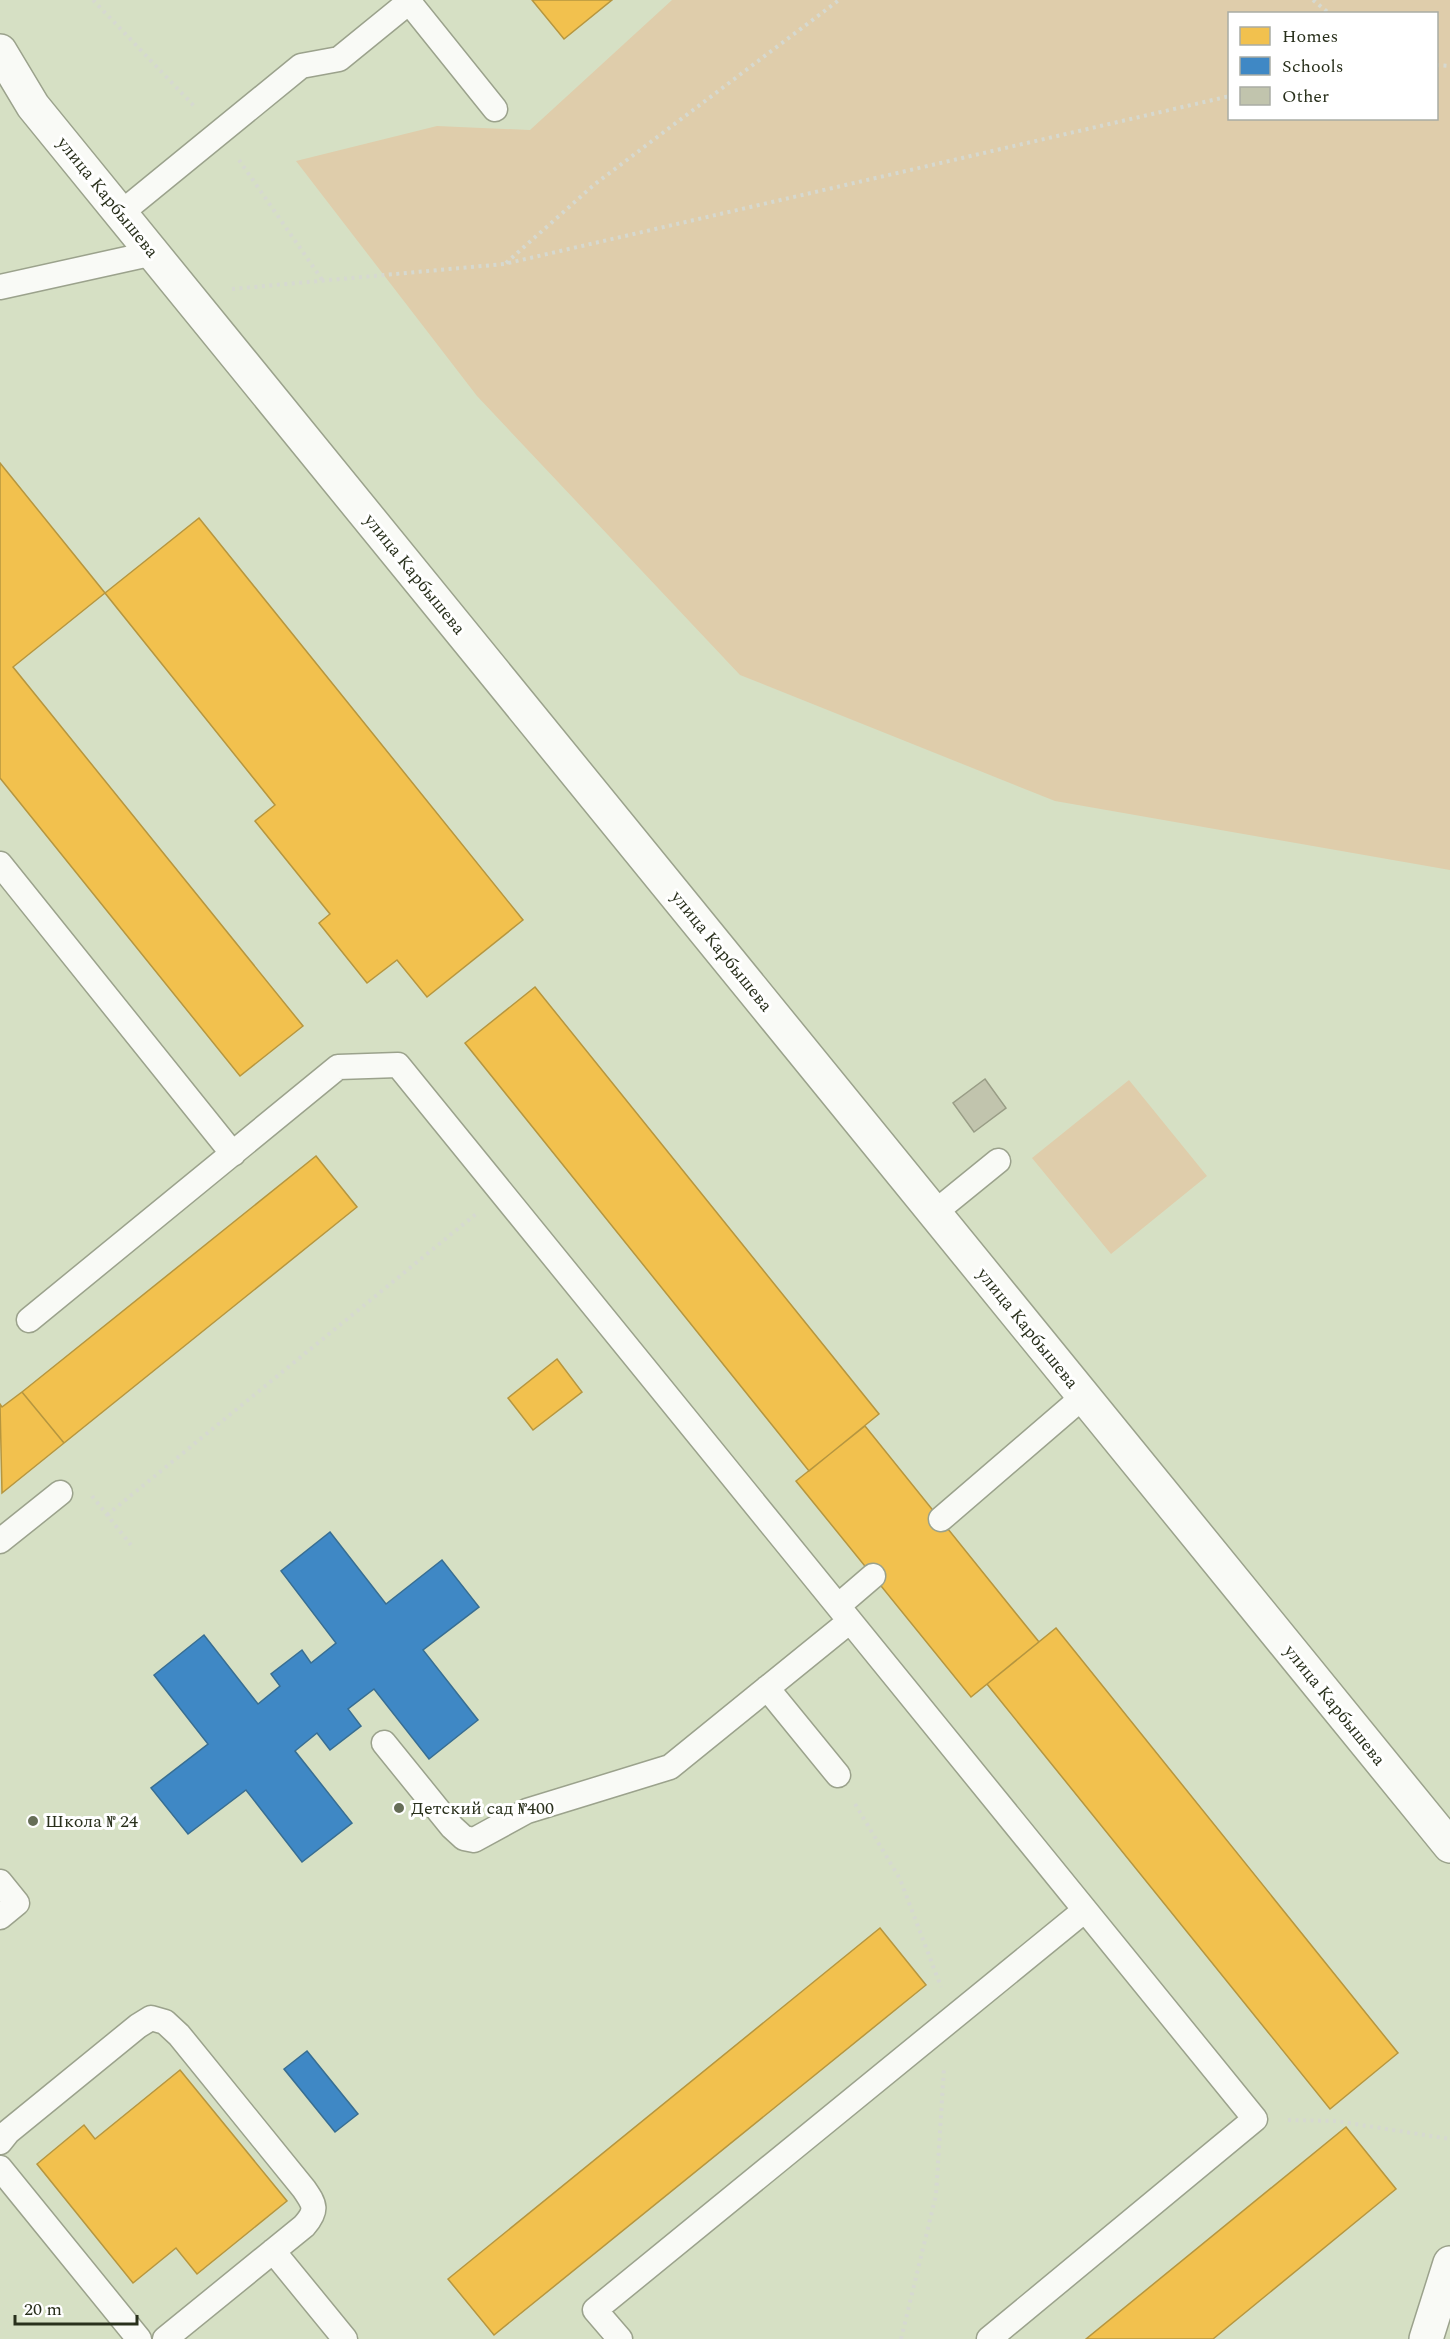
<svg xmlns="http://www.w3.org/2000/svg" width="1450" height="2339" font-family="Spectral,serif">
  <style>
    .green { fill: #dfcdab; fill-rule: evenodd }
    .homes { fill: #f2c14e; stroke: #b6963f; stroke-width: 1.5 }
    .schools { fill: #3f88c5; stroke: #386e92; stroke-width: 1.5 }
    .building { fill: #c1c4ad; stroke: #999d86; stroke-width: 1.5 }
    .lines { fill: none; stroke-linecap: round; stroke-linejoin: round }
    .service-casing { stroke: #9ba28c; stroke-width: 27 }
    .minor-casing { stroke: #9ba28c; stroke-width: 36 }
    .path { stroke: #d6d9d0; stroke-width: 4; stroke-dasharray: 3 4.5; stroke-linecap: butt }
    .service { stroke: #f9faf6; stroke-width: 24 }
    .minor { stroke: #f9faf6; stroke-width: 33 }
    .poi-dot { fill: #666e57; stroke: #fff; stroke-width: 2 }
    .labels { text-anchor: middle; stroke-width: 6; stroke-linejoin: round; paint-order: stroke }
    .street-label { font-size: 18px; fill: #29301c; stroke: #fff }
    .poi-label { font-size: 18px; fill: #29301c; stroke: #fff; text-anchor: start }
  </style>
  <rect width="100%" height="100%" fill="#d6e0c4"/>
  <path class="green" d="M672,0H1450V870L1055,801L740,675L477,396L296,161L437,126L530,130ZM1230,14H1436V118H1230Z
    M1129,1080L1207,1176L1111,1254L1032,1158Z"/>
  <path class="homes" d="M532,0H612L564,39Z
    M0,463L105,593L13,667L303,1026L240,1076L0,778Z
    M199,518L523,920L427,997L397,960L367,983L319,923L330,914L255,821L275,805L105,593Z
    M535,987L879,1414L809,1471L465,1043Z
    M316,1156L357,1207L64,1443L22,1392Z
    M557,1359L582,1392L533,1430L508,1398Z
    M22,1392L64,1443L2,1493L0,1404L2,1407Z
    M865,1426L1039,1642L971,1697L796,1481Z
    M1056,1628L1398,2053L1330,2109L987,1684Z
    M880,1928L926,1985L494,2335L448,2279Z
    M180,2070L287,2201L197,2274L176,2248L133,2283L37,2164L84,2125L95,2139Z
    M1346,2127L1396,2189L1213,2339H1086Z"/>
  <path class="schools" d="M330,1532L386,1604L442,1560L479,1607L423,1650L478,1720L429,1759L374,1689L348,1709L361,1726L330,1750L317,1733L295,1751L352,1823L302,1862L246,1790L188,1834L151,1788L208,1744L154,1675L204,1635L258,1704L280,1686L271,1674L302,1650L311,1663L336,1643L281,1571Z
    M307,2051L358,2114L335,2132L284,2069Z"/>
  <path class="building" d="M985,1079L1006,1108L974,1132L953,1103Z"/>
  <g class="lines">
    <g class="service-casing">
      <path id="service" d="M409,2L495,109
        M121,213L301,66L339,59L409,2L407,0
        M0,287L154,253
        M0,864L233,1154
        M934,1213L998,1161
        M29,1320L338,1067L398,1065L1255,2119L989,2339
        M941,1519L1084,1396
        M0,1541L60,1493
        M838,1606L873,1576
        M767,1688L838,1775
        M384,1743L452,1827L464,1838L474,1840L527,1811L670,1767L850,1621
        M0,1882L17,1903L0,1917
        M0,2142L8,2132L138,2026L151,2018L165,2022L179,2035L304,2189C315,2205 318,2210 304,2226L165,2339
        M0,2168L139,2339
        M273,2251L345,2339
        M620,2339L595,2310L1085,1910"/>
    </g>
    <g class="minor-casing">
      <path id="minor" d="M0,51L33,106L1450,1846
        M1426,2339L1450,2263"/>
    </g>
    <path class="path" d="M93,0L196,108
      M1313,0L1330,14
      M1436,65L1450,66
      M239,160L323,281
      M506,263L595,184L839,0
      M232,289L504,264L1230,96
      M92,1496L131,1545
      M107,1515L476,1214
      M855,1804L900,1879L941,1987
      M1288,2120L1336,2121L1450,2139
      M901,2339L936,2195L944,2068"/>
    <use href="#service" class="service"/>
    <use href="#minor" class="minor"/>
  </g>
  <g class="poi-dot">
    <circle cx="399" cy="1808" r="6"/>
    <circle cx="33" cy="1821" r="6"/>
  </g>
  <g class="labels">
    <g class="street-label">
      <text transform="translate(108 197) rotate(51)" y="6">улица Карбышева</text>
      <text transform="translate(415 574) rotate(51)" y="6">улица Карбышева</text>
      <text transform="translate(722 951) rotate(51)" y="6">улица Карбышева</text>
      <text transform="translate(1028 1328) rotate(51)" y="6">улица Карбышева</text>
      <text transform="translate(1335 1705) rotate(51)" y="6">улица Карбышева</text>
    </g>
    <g class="poi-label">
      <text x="411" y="1814">Детский сад №400</text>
      <text x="45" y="1827">Школа № 24</text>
    </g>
  </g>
  <rect x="1228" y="12" width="210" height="108" fill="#ffffff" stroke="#a9aca4" stroke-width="1.5"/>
  <rect x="1240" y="27" width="30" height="18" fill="#f2c14e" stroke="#a9aca4" stroke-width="1.5"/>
  <text x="1282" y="42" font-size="18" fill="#29301c">Homes</text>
  <rect x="1240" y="57" width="30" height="18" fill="#3f88c5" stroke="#a9aca4" stroke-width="1.5"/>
  <text x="1282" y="72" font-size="18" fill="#29301c">Schools</text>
  <rect x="1240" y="87" width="30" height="18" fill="#c1c4ad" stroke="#a9aca4" stroke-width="1.5"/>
  <text x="1282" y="102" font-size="18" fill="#29301c">Other</text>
  <path d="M15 2315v9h122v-9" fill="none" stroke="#29301c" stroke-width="3"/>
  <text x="24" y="2315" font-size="18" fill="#29301c" stroke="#ffffff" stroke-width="4.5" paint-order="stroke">20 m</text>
</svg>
